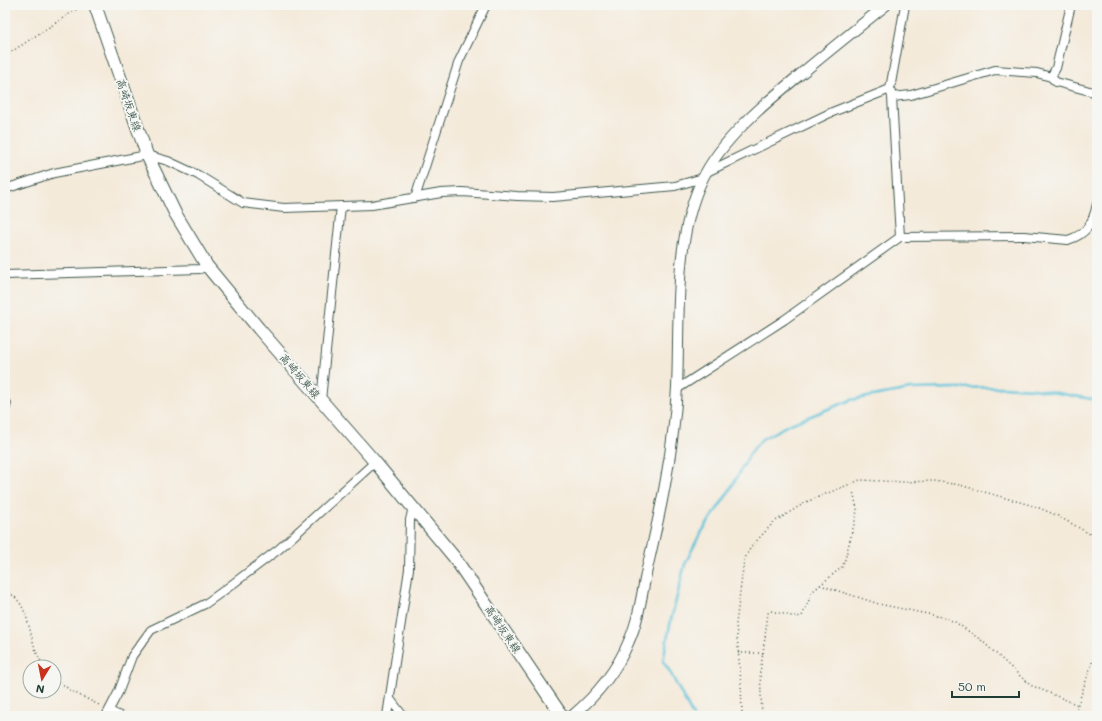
<svg xmlns="http://www.w3.org/2000/svg" width="1102" height="721" font-family="Mali,'Klee One',sans-serif">
  <style>
    .lines { fill: none; stroke-linecap: round; stroke-linejoin: round }
    .stream { stroke: #5dc3da; stroke-width: 2.5 }
    .service-casing { stroke: #3f574d; stroke-width: 6 }
    .minor-casing { stroke: #3f574d; stroke-width: 10 }
    .tertiary-casing { stroke: #3f574d; stroke-width: 12 }
    .secondary-casing { stroke: #3f574d; stroke-width: 14 }
    .path { stroke: #3f574d; stroke-width: 1.5; stroke-dasharray: 1 3; stroke-linecap: butt }
    .service { stroke: #fff; stroke-width: 4 }
    .minor { stroke: #fff; stroke-width: 8 }
    .tertiary { stroke: #fff; stroke-width: 10 }
    .secondary { stroke: #fff; stroke-width: 12 }
    .labels { text-anchor: middle; stroke-width: 4; stroke-linejoin: round; paint-order: stroke }
    .street-label { font-size: 11px; fill: #1f3d34; stroke: #f6f6f2 }
  </style>
  <rect width="100%" height="100%" fill="#f6f6f2"/>
  <filter id="ink" filterUnits="userSpaceOnUse"><feTurbulence type="fractalNoise" baseFrequency=".025" numOctaves="2"/><feDisplacementMap in="SourceGraphic" scale="8" xChannelSelector="R" yChannelSelector="G"/><feConvolveMatrix kernelMatrix="1 2 1 2 8 2 1 2 1" color-interpolation-filters="sRGB"/></filter>
  <filter id="wash" filterUnits="userSpaceOnUse"><feTurbulence type="fractalNoise" baseFrequency=".012" numOctaves="4" result="noise"/><feDisplacementMap in="SourceGraphic" scale="16" xChannelSelector="R" yChannelSelector="G"/><feGaussianBlur stdDeviation="0.9" result="paint"/><feColorMatrix in="noise" values="0 0 0 0 0 0 0 0 0 0 0 0 0 0 0 0 0 1.4 0 .05"/><feComposite in="paint" operator="in"/></filter>
  <g filter="url(#wash)">
    <rect width="100%" height="100%" fill="#f4eada"/>
    <g class="lines">
      <path class="stream" d="M693,716L670,672L663,661L671,620L685,564L699,536L728,493L751,452L762,439L788,425L851,400L911,389L1003,387L1034,389L1097,400"/>
    </g>
  </g>
  <g filter="url(#ink)">
    <g class="lines">
      <g class="service-casing">
        <path id="service" d="M5,400L9,403L5,418"/>
      </g>
      <g class="minor-casing">
        <path id="minor" d="M1051,77L1056,68L1071,5
          M892,97L911,95L995,70L1037,73L1051,77L1056,82L1097,93
          M707,172L830,113L890,89
          M5,189L54,173L147,155L168,161L198,175L243,203L284,208L372,205L441,193L462,192L517,196L553,197L675,186L703,178
          M415,198L459,61L486,5
          M900,237L892,97L890,89L905,5
          M5,275L200,269L207,266
          M677,389L784,320L900,237L1024,236L1068,240C1087,234 1093,223 1097,204
          M321,400L341,206
          M390,699L403,716
          M109,711L120,716
          M106,716L119,691L132,656L151,630L205,604L226,589L279,549L375,462
          M387,716L409,569L410,520L413,507"/>
      </g>
      <g class="tertiary-casing">
        <path id="tertiary" d="M572,716C596,696 617,670 629,641C639,619 642,593 647,569C661,509 674,448 677,387C680,321 673,241 702,180C721,140 763,105 796,78C826,53 856,29 886,5"/>
      </g>
      <g class="secondary-casing">
        <path id="secondary" d="M95,5L147,155L175,213L207,266L259,329L375,462L454,557L562,716"/>
      </g>
      <path class="path" d="M5,56L83,5
        M820,585L879,604L942,617L955,622L981,640L1030,685L1078,705
        M5,591C34,602 26,645 45,667
        M738,653H763L760,672L762,716
        M763,653L768,613L771,611L796,617L802,616L813,591L842,567L844,563L856,517L857,509L853,491
        M54,677L71,691L101,706
        M742,716L741,683L736,624L744,560L751,547L774,522L806,502L860,480L904,482L934,481L960,485L1037,507L1058,516L1097,538
        M1074,716L1097,648"/>
      <use href="#service" class="service"/>
      <use href="#minor" class="minor"/>
      <use href="#tertiary" class="tertiary"/>
      <use href="#secondary" class="secondary"/>
    </g>
  </g>
  <g class="labels">
    <g class="street-label">
      <text transform="translate(129 105) rotate(71)" y="4">高崎坂東線</text>
      <text transform="translate(300 376) rotate(49)" y="4">高崎坂東線</text>
      <text transform="translate(503 629) rotate(56)" y="4">高崎坂東線</text>
    </g>
  </g>
  <rect width="1102" height="721" fill="none" stroke="#f6f6f2" stroke-width="20"/>
  <g transform="translate(42 679) rotate(190)"><circle r="19" fill="#f6f6f2" stroke="#a0aca6"/>
  <path d="M0-3L7 15L0 10L-7 15Z" fill="#c8321e"/>
  <text y="-6" font-size="11" font-weight="bold" text-anchor="middle" fill="#1f3d34">N</text>
  </g>
  <path d="M952 691v6h67v-6" fill="none" stroke="#1f3d34" stroke-width="2"/>
  <text x="958" y="691" font-size="12" fill="#1f3d34" stroke="#f6f6f2" stroke-width="3" paint-order="stroke">50 m</text>
</svg>
